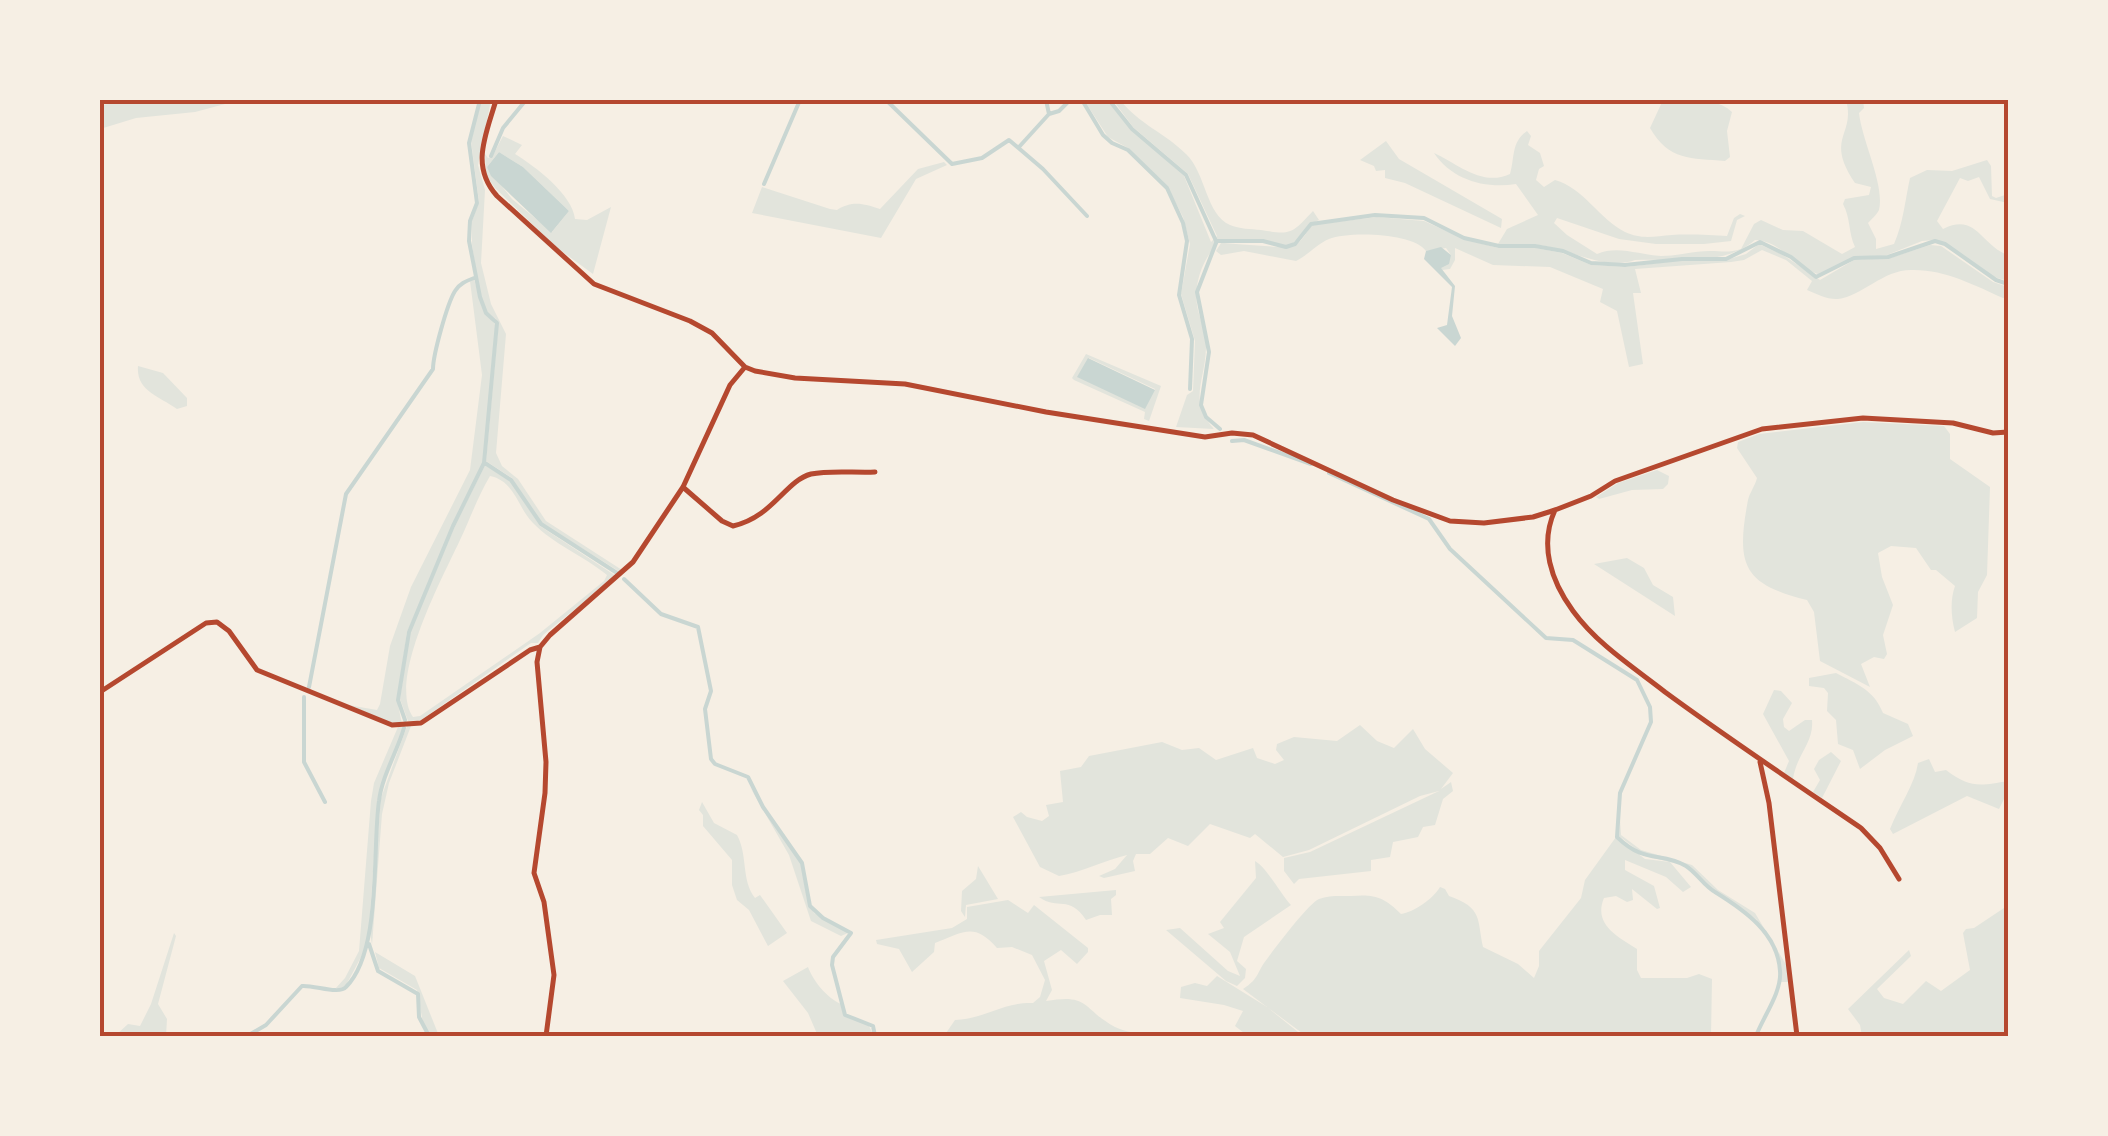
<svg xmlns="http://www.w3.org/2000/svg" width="2108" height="1136" font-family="'Work Sans',sans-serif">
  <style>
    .green { fill: #e2e4dc; fill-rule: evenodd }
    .water { fill: #c9d6d2 }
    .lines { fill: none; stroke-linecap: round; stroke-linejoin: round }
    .stream { stroke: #c9d6d2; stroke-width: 4 }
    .minor { stroke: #b5482f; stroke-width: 5 }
    .neatline { fill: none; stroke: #b5482f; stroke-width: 4 }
  </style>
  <rect width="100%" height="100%" fill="#f6efe4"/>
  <path class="green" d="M146,100H240L195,112L136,118L100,129V105Z
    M481,100H491L478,165L485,190L481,263L491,304L506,334L496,453L502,466L518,479L546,521L622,570L620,572L540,522L512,478L486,461L498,330L496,319L487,312L480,296L472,245V221L479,202L471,141Z
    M1084,100H1107L1131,129L1184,176L1211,242L1217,236L1188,174L1133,127L1113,100H1120C1139,124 1165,133 1186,154C1206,173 1206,215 1230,225C1239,229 1251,229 1261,230C1292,235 1291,234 1313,211L1319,220L1309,225L1293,243L1286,246L1261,240L1223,239C1203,255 1192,285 1198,310C1201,323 1207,334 1206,348C1205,382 1188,400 1214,429L1176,427L1187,395L1193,391L1195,341L1181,294L1190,244L1183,217L1168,188L1128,148L1108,137Z
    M1663,100C1685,100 1715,96 1732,112L1727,131L1730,157L1725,161C1691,158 1669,161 1650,128Z
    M1846,100H1863L1864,108L1859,113C1862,141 1885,185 1879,210C1878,213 1870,221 1868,223L1876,239V249L1894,244C1903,224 1905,201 1910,178L1927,170L1952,171L1987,160L1991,166L1992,196L1996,198L2008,194V203L1990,199L1979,177L1968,181L1960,178L1937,221L1943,229C1977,212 1981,246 2008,255V281L1994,277L1944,242L1934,240L1922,241L1887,255L1853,257L1821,275C1797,269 1782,241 1755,240C1724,267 1674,258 1635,260C1605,271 1570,249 1539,245C1526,243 1512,245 1498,244L1507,229L1538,215L1516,184C1485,189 1452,180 1434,153C1458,164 1482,187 1510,174C1515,157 1511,142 1527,131L1531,136L1528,145L1540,153L1544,166L1539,169L1536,180L1544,187L1555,180C1584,188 1599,219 1625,232C1642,240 1655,236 1672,235C1686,234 1713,235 1727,236L1734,218L1740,214L1745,216L1737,220L1731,241L1704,244H1656L1619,239L1557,218L1554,223L1567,235L1597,254C1618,245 1639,255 1661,256C1677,256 1694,251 1710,251C1722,251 1729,253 1741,249L1754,224L1761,220L1783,230L1803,231L1842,254L1855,247C1848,232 1851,219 1843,204L1845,199L1869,195L1871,187L1855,183C1824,137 1856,136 1846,100Z
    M503,136L522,145L515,154C536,167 572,194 575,219L587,220L611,207L593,274L556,247L495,188L486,175L485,154L488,158L492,157ZM499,152L523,167L569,211L552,232L512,199L487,167Z
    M1386,141L1399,159L1502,219L1501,228L1405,183L1385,178V170L1376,171L1374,166L1360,160Z
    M944,162L947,165L916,179L881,238L752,213L762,187L830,209L837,210C853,200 864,204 880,209L918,169Z
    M1377,217L1424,221L1464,239L1498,248H1536L1562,253L1591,265L1626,267L1683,260H1726L1746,254L1759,244L1783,255L1820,280L1854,260L1890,258L1930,245L1941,246L1993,282L2008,287V297L2003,298C1974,285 1944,269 1911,270C1883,270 1862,296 1838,299C1828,300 1817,294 1807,290L1812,281L1786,260L1762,250L1744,260L1731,262L1635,269L1641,293H1633L1643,364L1629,367L1617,311L1600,302L1603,289L1550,267L1493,265L1455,248V260L1450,269L1442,270L1440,268L1451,255L1446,248L1426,251C1414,233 1349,231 1329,239C1317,244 1308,255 1296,261L1244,251L1221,255L1216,251L1221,243C1234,243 1290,250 1296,245C1303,240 1307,231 1312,225Z
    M474,279L482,307L496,326L484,461L407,632L397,700L402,724L392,723L348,705L377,710L380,704L390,646L411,587L470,470L482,375L470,281Z
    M1086,354L1161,386L1149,421L1144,419L1145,412L1074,380L1072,378ZM1089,358L1155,389V390L1078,377Z
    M138,366L163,373L187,398V406L177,409C159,396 136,391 138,366Z
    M1863,422L1944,426L1950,434V459L1990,487L1987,575L1978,592L1977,618L1955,632C1951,617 1950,600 1955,586L1936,570H1931L1916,548L1891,546L1878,553L1882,577L1893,605L1883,635L1887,654L1884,659L1874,657L1861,664L1870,687L1820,661L1814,612L1807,600C1742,584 1736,564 1748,500C1750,492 1755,486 1757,478L1737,448L1738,442L1759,434Z
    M485,465L511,482L540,526L616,576L543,635L538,643H531L421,720L408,721L400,699L410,632L455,526ZM490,476C515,481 517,507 533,523C553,544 584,556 607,575L604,581L540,633L420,716L413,717C387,680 443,577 460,540C470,519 478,496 490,476Z
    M1657,470L1669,476L1668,484L1663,489L1632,490L1599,499L1596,497L1618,483Z
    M1627,558L1644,568L1653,585L1673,597L1675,616L1594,564Z
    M1836,673C1857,684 1874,690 1883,713L1908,724L1913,736L1885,750L1860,769L1853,750L1838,744L1836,720L1827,711L1828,693L1824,688L1809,686V678Z
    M1774,690L1781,691L1792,703L1783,719L1784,727L1789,731L1805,720H1812C1814,743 1797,753 1793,779L1784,773L1789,761L1763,714Z
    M1360,725L1377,741L1394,748L1413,729L1425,749L1453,773L1441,789L1451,782L1453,791L1443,799L1435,825L1423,827L1418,837L1393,842L1390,857L1371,860V871L1299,879L1294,884L1284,871V858L1310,852L1439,791L1420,796L1309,850L1283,857L1255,834L1250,838L1210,824L1188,846L1168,838L1150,854H1136L1133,861L1135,871L1104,878L1099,876L1115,869L1127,855C1103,861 1082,872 1059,876L1040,867L1013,817L1021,812L1027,817L1042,821L1049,816L1046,805L1063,802L1060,771L1081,767L1089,756L1162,742L1182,750L1199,748L1216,760L1253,748L1257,758L1275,764L1284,760L1276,750L1277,744L1294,737L1337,741Z
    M407,726H411L389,783L382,814L372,945L370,931L381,798Z
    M398,727H403L378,798L368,944L345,987L335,989L345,978L359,951L371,801L374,783Z
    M1831,752L1841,761L1822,798L1813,792L1820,780L1814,769L1819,760Z
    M1929,759L1935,772L1946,770C1969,788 1980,786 2008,781V799H2004L1999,809L1967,796L1893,834L1890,829C1899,806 1915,784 1918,763Z
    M750,787L801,864L807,898L814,913L848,933L841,936L811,921L789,855Z
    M702,802L714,823L737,835C748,855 741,880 755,898L760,895L787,933L768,946L749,910L737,900L732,885V860L703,826V815L699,810Z
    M1620,821L1621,835L1641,850L1692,865L1718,890L1755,913L1788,968L1789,982H1781L1778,955L1756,919L1712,890L1687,866L1645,856L1619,836Z
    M1616,837L1645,859L1670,862L1691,887L1683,892L1666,877L1625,860V870L1654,886L1660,908L1657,909L1632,889L1633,900L1627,902L1616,896L1604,898C1593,924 1617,936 1637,949V970L1641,978H1687L1699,974L1712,979L1711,1036H1306L1243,989C1260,978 1256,973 1267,959C1275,948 1309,903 1319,899C1329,895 1341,896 1351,896C1375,894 1384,897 1401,914C1414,912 1433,899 1440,887L1445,889L1449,896C1483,908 1477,919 1483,947L1518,964L1534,978L1539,966V951L1581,898L1585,880Z
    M1255,861C1267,868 1280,893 1291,905L1244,937L1237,961L1246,969L1245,978L1237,986L1226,981L1166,930L1180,928L1228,971L1240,976L1230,952L1208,934L1224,928L1220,922L1256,878Z
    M978,866L998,899L966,905L965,917L961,911L962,891L976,879Z
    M1116,890V895L1111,899L1112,915H1100L1086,920C1069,894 1058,911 1039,897Z
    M2008,899V1036H1862L1860,1025L1848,1009L1909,950L1911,956L1877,989L1884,998L1903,1004L1926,981L1941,991L1970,970L1963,933L1966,929L1974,928L2007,906Z
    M1008,900L1028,913L1034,905L1088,948V952L1077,964L1061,950L1044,961L1052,990L1046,1001C1090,993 1082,1009 1115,1027C1139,1039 1167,1029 1192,1036H944L955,1020C984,1019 1003,1002 1033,1003L1040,997L1045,980L1032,955L1012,947L997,948C974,922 964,932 935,943L934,952L912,972L899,949L877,944L876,940L952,928L967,919V907Z
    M174,933L176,936L158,1004L167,1019L166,1036H115L128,1024L140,1026L151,1004Z
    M375,952L415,976L439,1036H431L423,1023L417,990L379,968Z
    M808,967C813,981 827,998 841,1004L845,1016L868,1024L874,1036H818L808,1013L783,981Z
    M1217,976L1267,1007L1303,1036H1248L1235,1026L1243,1011L1224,1005L1180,998L1181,987L1195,983L1207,986Z"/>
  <path class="water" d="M499,152L523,167L569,211L551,233L491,176L487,167Z
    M1441,247L1451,255L1449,264L1441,268L1455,286L1452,316L1461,338L1455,346L1437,328L1447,325L1452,287L1424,259L1426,251Z
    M1088,358L1155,390L1145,409L1077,377Z"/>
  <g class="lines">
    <path class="stream" d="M886,100L952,164L982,158L1009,140L1043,169L1087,216
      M1046,100L1049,114L1059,111L1070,100
      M1082,100L1103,135L1112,143L1128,150L1167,188L1183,223L1187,241L1179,295L1192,339L1190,389
      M1109,100L1132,129L1186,175L1216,241H1263L1286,247L1295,244L1311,224L1375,215L1424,218L1464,238L1499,246H1535L1563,251L1591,263L1625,265L1682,259H1726L1760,242L1791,257L1816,277L1854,258L1888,257L1935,241L1945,244L1996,280L2008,284
      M1019,147L1049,114
      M491,156L503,128L526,100
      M764,184L800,100
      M1216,243L1197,292L1209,352L1201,405L1206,417L1220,429
      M1232,441L1244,440L1311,464
      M485,463L511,480L541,524L617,573
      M1329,473L1429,519L1450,549L1546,638L1573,640L1637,680L1650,707L1651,722L1620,793L1617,837C1646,865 1660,851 1686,866C1697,873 1704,886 1715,892C1744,910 1778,933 1780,971C1782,992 1763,1017 1756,1036
      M624,579L661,614L698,627L711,691L705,709L711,759L715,764L748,777L763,807L802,863L810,906L823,918L851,933L833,957L832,965L845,1015L873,1026L875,1036
      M309,687L346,494L433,369C433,355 447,304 455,291C459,284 466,281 474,278
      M304,697V762L325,802
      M405,720L398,700L409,632L453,526L484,463L497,323L486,313L480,297L469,241L470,221L477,203L469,143L480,100
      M369,944L378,971L418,994L419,1017L429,1036
      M247,1036L266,1025L302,986C315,985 339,995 346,987C382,951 372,850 379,801C382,776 397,752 404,728"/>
    <path class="minor" d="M496,100C486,135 470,166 497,196L594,284L690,321L712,333L745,367L755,371L795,378L905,384L1046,412L1205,437L1232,433L1253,435L1393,500L1450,521L1484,523L1533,517L1555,510L1591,496L1615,481L1762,429L1863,418L1953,423L1993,433L2008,432
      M684,488L722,521L733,526C773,517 785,481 811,474C830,470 855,473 875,472
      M1555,510C1539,545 1551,581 1573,611C1597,644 1633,667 1665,692C1729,739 1795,783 1861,828L1880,848L1899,879
      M100,692L206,623L217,622L229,631L257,670L392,725L421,723L530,650L540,647
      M1760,762L1769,803L1797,1036
      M546,1036L554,975L544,902L534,873L545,793L546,762L537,662L540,647L550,635L633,562L683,487L730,385L745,367"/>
  </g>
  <rect width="2108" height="1136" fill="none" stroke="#f6efe4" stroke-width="205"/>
  <rect x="102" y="102" width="1904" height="932" class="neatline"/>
</svg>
